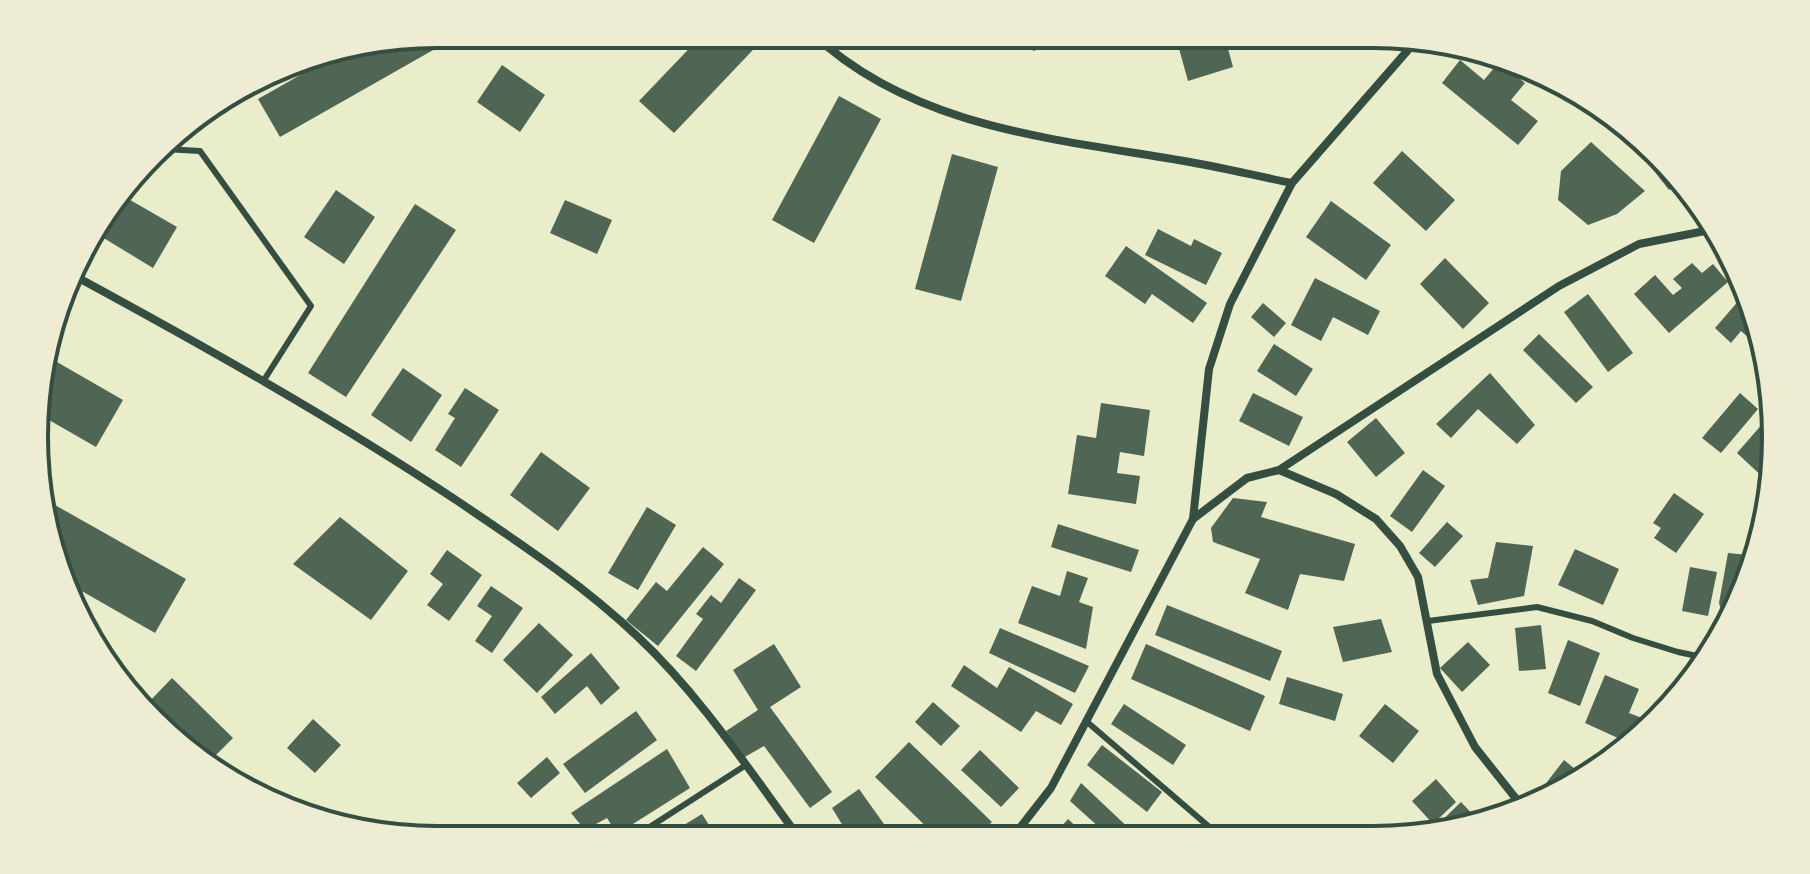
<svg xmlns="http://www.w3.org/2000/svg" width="1810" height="874" font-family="Lato,sans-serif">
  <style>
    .building { fill: #4f6655 }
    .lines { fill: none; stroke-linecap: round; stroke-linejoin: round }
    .service { stroke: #344e41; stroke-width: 6 }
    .minor { stroke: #344e41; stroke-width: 8 }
    .rim { fill: none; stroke: #344e41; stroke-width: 4 }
  </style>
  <rect width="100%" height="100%" fill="#e9edc9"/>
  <path class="building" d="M436,34L442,45L280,137L258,99L346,49Z
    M703,34H768L674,133L639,101Z
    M1028,34H1078L1079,38L1033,51Z
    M1175,34H1224L1233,67L1188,81Z
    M1460,60L1484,80L1499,62L1525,83L1511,100L1538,121L1518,145L1442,83Z
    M502,65L545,95L520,132L477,102Z
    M839,96L881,119L814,243L772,220Z
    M1618,125L1658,152L1679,183L1669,190Z
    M1591,142L1645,191L1617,214L1588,225L1558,200L1561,171Z
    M1402,151L1455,200L1426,231L1373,183Z
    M952,154L998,167L961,301L915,289Z
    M336,190L375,217L344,264L304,237Z
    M125,197L177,227L153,268L102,237Z
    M565,200L612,220L597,254L550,233Z
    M1331,201L1391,245L1366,280L1306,237Z
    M415,204L456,230L346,397L308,373Z
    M1158,229L1191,246L1194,239L1222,253L1206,285L1145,255Z
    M1126,246L1207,303L1193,323L1152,294L1145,304L1105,276Z
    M1445,258L1489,303L1463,329L1420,284Z
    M1692,263L1702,273L1713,264L1728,282L1669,333L1634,294L1655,275L1673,295L1682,288L1673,279Z
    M1315,278L1380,311L1368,335L1333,317L1321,341L1291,325Z
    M1747,291L1758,346L1741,331L1731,343L1715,328Z
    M1588,294L1633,353L1608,372L1564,312Z
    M1263,303L1286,323L1274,337L1251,317Z
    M1539,334L1593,387L1576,403L1523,350Z
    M1274,344L1313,369L1296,396L1257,371Z
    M43,354L123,400L96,447L42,416L40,421Z
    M403,368L442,395L411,442L371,415Z
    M1490,373L1535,425L1517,444L1478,409L1451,438L1436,424Z
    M465,388L499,410L461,467L435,450L455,418L448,414Z
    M1253,393L1303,417L1289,446L1239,421Z
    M1740,393L1758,409L1721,453L1702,438Z
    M1101,403L1150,410L1144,456L1120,452L1117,473L1140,476L1136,504L1068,494L1077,435L1096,438Z
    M1771,414L1776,437L1767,481L1737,453Z
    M1376,418L1405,453L1376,477L1347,442Z
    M541,452L590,488L558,531L510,495Z
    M1423,470L1445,486L1412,532L1390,516Z
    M1674,493L1704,514L1676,553L1654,538L1661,528L1653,523Z
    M39,496L186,579L155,633L66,582Z
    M1233,498L1267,502L1261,517L1355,544L1344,581L1300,574L1288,610L1245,593L1260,559L1213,542L1211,528Z
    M647,507L676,525L638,590L608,573Z
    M1759,516L1745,592L1725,626L1719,603L1728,553L1749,555L1751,533Z
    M340,517L408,571L371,620L293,564Z
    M1447,522L1463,536L1435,567L1419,553Z
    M1058,524L1139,550L1131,572L1051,547Z
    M1496,542L1533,546L1524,596L1478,605L1470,580L1488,578Z
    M703,547L724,564L658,646L626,620L656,582L667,591Z
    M1575,549L1619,569L1603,605L1558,585Z
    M447,550L482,575L449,621L427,605L443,584L430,574Z
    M1690,567L1717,572L1708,616L1682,611Z
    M1067,571L1088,578L1079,602L1093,607L1086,649L1018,623L1032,586L1060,596Z
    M739,578L756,590L696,671L676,656L703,619L696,614L711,595L721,603Z
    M491,586L523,608L492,653L475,641L492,616L477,606Z
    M1167,605L1282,651L1270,681L1155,635Z
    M1381,619L1392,652L1343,662L1333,627Z
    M539,623L573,655L537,693L503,660Z
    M1541,625L1546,669L1519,671L1515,628Z
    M1000,628L1089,666L1075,693L989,653Z
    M1568,640L1600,653L1580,706L1548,693Z
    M1468,642L1490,665L1462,692L1440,668Z
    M774,644L801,687L770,707L832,792L810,808L764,746L743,758L726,731L758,710L733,670Z
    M1146,644L1265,696L1250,731L1131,679Z
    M591,653L620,688L601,705L587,686L555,714L541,697Z
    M964,665L997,688L1009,667L1073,704L1061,725L1036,711L1021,732L951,686Z
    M1605,675L1639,689L1629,713L1647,720L1641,734L1631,744L1585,723Z
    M1287,677L1343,694L1335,721L1279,704Z
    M172,678L233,738L208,763L171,740L145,706Z
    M933,702L960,726L941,746L915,722Z
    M1124,704L1186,745L1173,765L1111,724Z
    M1385,704L1419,731L1393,763L1359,736Z
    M636,711L657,740L585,793L563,764Z
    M313,719L341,745L315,773L287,748Z
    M909,742L992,822L976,838H938L875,777Z
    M1102,745L1162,792L1147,812L1087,765Z
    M667,749L690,788L617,834L607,818L585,830L571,813Z
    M980,750L1019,788L1001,807L961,770Z
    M547,757L560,773L531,798L517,783Z
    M1564,760L1580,773L1571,784L1533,806L1530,804Z
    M1436,779L1456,802L1433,824L1412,801Z
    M1081,783L1135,834L1132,838H1111L1070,801Z
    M859,789L894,838L851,839L832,808Z
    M1461,802L1480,822L1426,836Z
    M702,814L718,839H661Z
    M1068,819L1088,838H1051Z"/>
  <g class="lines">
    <path class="service" d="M265,81L315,54
      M164,149L200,151L311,306L264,380
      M1428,621L1537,607L1592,621L1633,638L1678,652L1707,658
      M1086,721L1221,837
      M230,776C251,774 265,794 279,807
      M631,839L746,765"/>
    <path class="minor" d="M813,34C913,128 1056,139 1184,161C1220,167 1256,176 1292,183
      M73,275C204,346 334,419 459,502C521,544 582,584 637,636C700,695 749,770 800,839
      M1279,470L1559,286L1639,244L1710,230
      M1193,519L1209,369L1230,304L1292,183L1415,42
      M1012,838L1051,788L1193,519L1247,478L1279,470L1336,494L1376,519L1400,546L1418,577L1437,674L1475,747L1525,810"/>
  </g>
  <path d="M0 0H1810V874H0ZM437 48H1373A389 389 0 0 1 1762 437V437A389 389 0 0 1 1373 826H437A389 389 0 0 1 48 437V437A389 389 0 0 1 437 48Z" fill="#eeecd3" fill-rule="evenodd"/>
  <path class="rim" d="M437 48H1373A389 389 0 0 1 1762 437V437A389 389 0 0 1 1373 826H437A389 389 0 0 1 48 437V437A389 389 0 0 1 437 48Z"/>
</svg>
